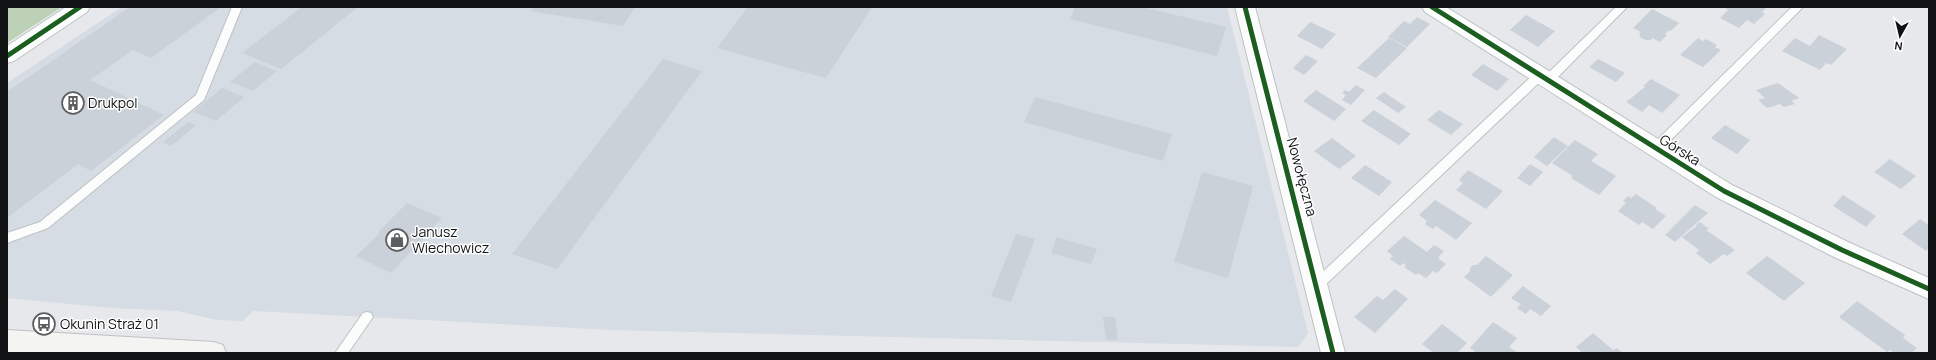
<svg xmlns="http://www.w3.org/2000/svg" width="1936" height="360" font-family="Manrope,sans-serif">
  <style>
    .built { fill: #d5dce3 }
    .forest { fill: #bdd1b6 }
    .building { fill: #cad1d9 }
    .lines { fill: none; stroke-linecap: round; stroke-linejoin: round }
    .service-casing { stroke: #bfc1c3; stroke-width: 2 }
    .minor-casing { stroke: #bfc1c3; stroke-width: 2 }
    .secondary-casing { stroke: #bfc1c3; stroke-width: 2 }
    .service { fill: #fbfcfc; fill-rule: evenodd }
    .minor { fill: #fbfcfc; fill-rule: evenodd }
    .secondary { fill: #f4f5f2; fill-rule: evenodd }
    .cycleway-casing { stroke: #fff; stroke-width: 8 }
    .cycleway { stroke: #1b5e20; stroke-width: 5 }
    .labels { text-anchor: middle; stroke-width: 3; stroke-linejoin: round; paint-order: stroke }
    .poi-label { font-size: 14px; fill: #101214; stroke: #fff; text-anchor: start }
    .street-label { font-size: 14px; fill: #101214; stroke: #fff }
  </style>
  <rect width="100%" height="100%" fill="#e6e8eb"/>
  <path class="built" d="M122,7H1227L1308,333L1298,347L612,330L253,311L243,321L217,320L178,311L112,308L7,298V83Z"/>
  <path class="forest" d="M7,7H62L7,43Z"/>
  <path class="building" d="M130,7H221L151,58L133,50L90,80L164,115L91,171L78,164L7,218V92Z
    M302,7H358L281,69L242,53Z
    M534,7H635L623,26L531,11Z
    M748,7H872L826,78L717,48Z
    M1075,7H1142L1226,27L1217,56L1070,19Z
    M1726,7H1764L1766,8L1762,12L1765,14L1754,24L1747,20L1739,28L1720,18L1728,10L1725,8Z
    M1652,9L1679,23L1671,31L1669,30L1665,34L1667,35L1660,42L1652,38L1651,40H1646L1641,38L1639,34L1641,32L1633,28Z
    M1526,15L1555,31L1538,47L1510,30Z
    M1417,17L1430,24L1407,47L1388,37L1404,21L1410,24Z
    M1310,22L1336,34L1322,49L1297,36Z
    M1819,35L1847,49L1831,65L1826,63L1820,70L1782,51L1795,38L1810,46Z
    M1389,38L1407,48L1376,78L1357,68Z
    M1698,38L1703,41L1706,39L1717,45L1715,47L1721,50L1703,67L1680,55Z
    M1306,55L1318,61L1304,75L1293,68Z
    M663,59L702,71L557,269L512,254Z
    M1598,59L1625,73L1616,82L1589,67Z
    M255,62L277,71L253,91L230,82Z
    M1483,64L1509,79L1497,91L1471,75Z
    M1651,79L1680,95L1662,113L1649,105L1642,112L1626,102L1645,87L1643,86Z
    M1778,83L1799,98L1791,101L1795,104L1784,107L1780,104L1767,108L1758,100L1765,98L1756,90Z
    M1356,85L1365,90L1351,105L1342,100L1346,95L1342,93L1345,90L1349,92Z
    M222,88L244,97L216,121L193,112Z
    M1316,90L1346,109L1334,121L1303,101Z
    M1384,92L1406,107L1398,113L1376,98Z
    M1035,97L1172,134L1163,161L1024,122Z
    M1374,110L1411,134L1399,145L1361,121Z
    M1439,110L1463,124L1451,135L1427,120Z
    M188,122L196,125L171,146L163,142Z
    M1725,125L1750,140L1737,154L1711,138Z
    M1554,137L1568,146L1547,166L1534,157Z
    M1332,138L1356,156L1339,169L1314,151Z
    M1575,140L1598,154L1591,161L1616,176L1599,195L1571,178L1573,176L1552,163Z
    M1890,159L1916,176L1901,189L1874,172Z
    M1530,164L1543,172L1530,186L1517,178Z
    M1365,165L1392,182L1379,196L1351,178Z
    M1468,170L1503,191L1486,209L1456,190L1463,183L1459,180Z
    M1202,172L1253,186L1228,278L1174,262Z
    M1636,194L1657,208L1655,209L1666,216L1653,229L1642,222L1639,225L1618,211L1626,203L1623,201L1628,196L1631,198Z
    M1843,195L1876,216L1866,227L1833,206Z
    M1435,200L1472,223L1456,240L1436,226L1433,229L1425,224L1427,221L1419,215Z
    M407,203L442,218L391,273L356,256L380,233L378,232Z
    M1695,205L1708,213L1675,242L1665,235Z
    M1920,219L1929,225V248L1926,251L1902,234Z
    M1700,222L1709,229L1706,230L1735,250L1727,256L1724,254L1710,264L1696,253L1699,250L1682,237L1697,226L1696,225Z
    M1016,234L1035,239L1011,302L991,296Z
    M1404,236L1427,252L1434,245L1444,251L1438,258L1446,264L1437,273L1433,271L1426,278L1418,273L1416,275L1404,267L1406,265L1403,263L1400,266L1390,259L1393,256L1387,251Z
    M1057,237L1097,249L1091,264L1051,253Z
    M1486,256L1513,275L1491,297L1464,277L1470,271V268L1473,265H1477Z
    M1767,256L1805,283L1784,301L1746,273Z
    M1523,286L1551,306L1541,316L1530,309L1526,314L1517,308L1521,304L1511,298Z
    M1395,289L1408,299L1375,333L1354,317L1377,296L1383,300Z
    M1857,301L1905,335L1903,338L1917,348L1911,353H1895L1890,350L1887,352L1839,317Z
    M1103,317H1115L1118,340H1106Z
    M1493,322L1517,338L1509,347L1518,353H1477L1470,348Z
    M1442,324L1467,343L1457,353H1434L1422,344Z
    M1593,333L1613,350L1617,348L1623,353H1583L1576,347Z"/>
  <g class="lines">
    <g class="service-casing">
      <path id="service" d="M232,7H242L204,100L48,228L7,243V233L40,222L196,95Z
        M1616,7H1627L1551,84H1543L1542,81L1543,78Z
        M1792,7H1803L1659,152H1651L1650,149L1651,146Z
        M1539,72L1543,73L1544,76L1543,79L1321,289L1317,290L1313,289L1311,285L1313,281L1535,73Z
        M367,312L371,313L373,317L348,353H335L363,313Z"/>
    </g>
    <g class="minor-casing">
      <path id="minor" d="M66,7H90L87,12L14,61L7,63V46Z
        M1235,7H1255L1345,353H1321Z
        M1422,7H1446L1732,185L1850,243L1929,278V299L1834,257L1716,197L1425,12Z"/>
    </g>
    <g class="secondary-casing">
      <path id="secondary" d="M7,330L214,342L223,345L226,353L7,352Z"/>
    </g>
    <use href="#service" class="service"/>
    <use href="#minor" class="minor"/>
    <use href="#secondary" class="secondary"/>
    <g class="cycleway-casing">
      <path id="cycleway" d="M1245,7L1333,353
        M1432,7L1724,191L1842,250L1929,289
        M7,56L80,7"/>
    </g>
    <use href="#cycleway" class="cycleway"/>
  </g>
  <defs>
    <g id="building-ring" transform="scale(1.15)"><circle r="9.5" fill="#fff" stroke="#5b5d5f" stroke-width="1.5"/><path d="M-4-6H4V6H1V3H-1V6H-4ZM-2.5-4.3h1.7v1.8h-1.7ZM.8-4.3h1.7v1.8H.8ZM-2.5-1h1.7V.8h-1.7ZM.8-1h1.7V.8H.8Z" fill="#5b5d5f"/></g>
    <g id="shop-ring" transform="scale(1.15)"><circle r="9.5" fill="#fff" stroke="#5b5d5f" stroke-width="1.5"/><path d="M-5-2.5h2.3a2.7 3.5 0 0 1 5.4 0H5L5.5 6h-11ZM-1.5-2.5h3a1.5 2.3 0 0 0-3 0Z" fill="#5b5d5f"/></g>
    <g id="bus-ring" transform="scale(1.15)"><circle r="9.5" fill="#fff" stroke="#5b5d5f" stroke-width="1.5"/><path d="M-5-6H5V4H4V6H2V4H-2V6H-4V4H-5ZM-3.5-4V0h7V-4ZM-3.5 1.2v1.5H-2V1.2ZM2 1.2v1.5H3.5V1.2Z" fill="#5b5d5f"/></g>
  </defs>
  <g fill-rule="evenodd">
    <use href="#building-ring" x="73" y="103"/>
    <use href="#shop-ring" x="397" y="240"/>
    <use href="#bus-ring" x="44" y="324"/>
  </g>
  <g class="labels">
    <g class="poi-label">
      <text x="88" y="108">Drukpol</text>
      <text x="412" y="237">Janusz<tspan x="412" dy="16">Wiechowicz</tspan></text>
      <text x="60" y="329">Okunin Straż 01</text>
    </g>
    <g class="street-label">
      <text transform="translate(1680 150) rotate(32)" y="5">Górska</text>
      <text transform="translate(1302 177) rotate(75)" y="5">Nowołęczna</text>
    </g>
  </g>
  <rect width="1936" height="360" fill="none" stroke="#101214" stroke-width="16"/>
  <g transform="translate(1900 36) rotate(188)" stroke="#ffffff" stroke-width="3" paint-order="stroke">
  <path d="M0-3L7 15L0 10L-7 15Z" fill="#101214"/>
  <text y="-6" font-size="11" font-weight="bold" text-anchor="middle" fill="#101214">N</text>
  </g>
</svg>
